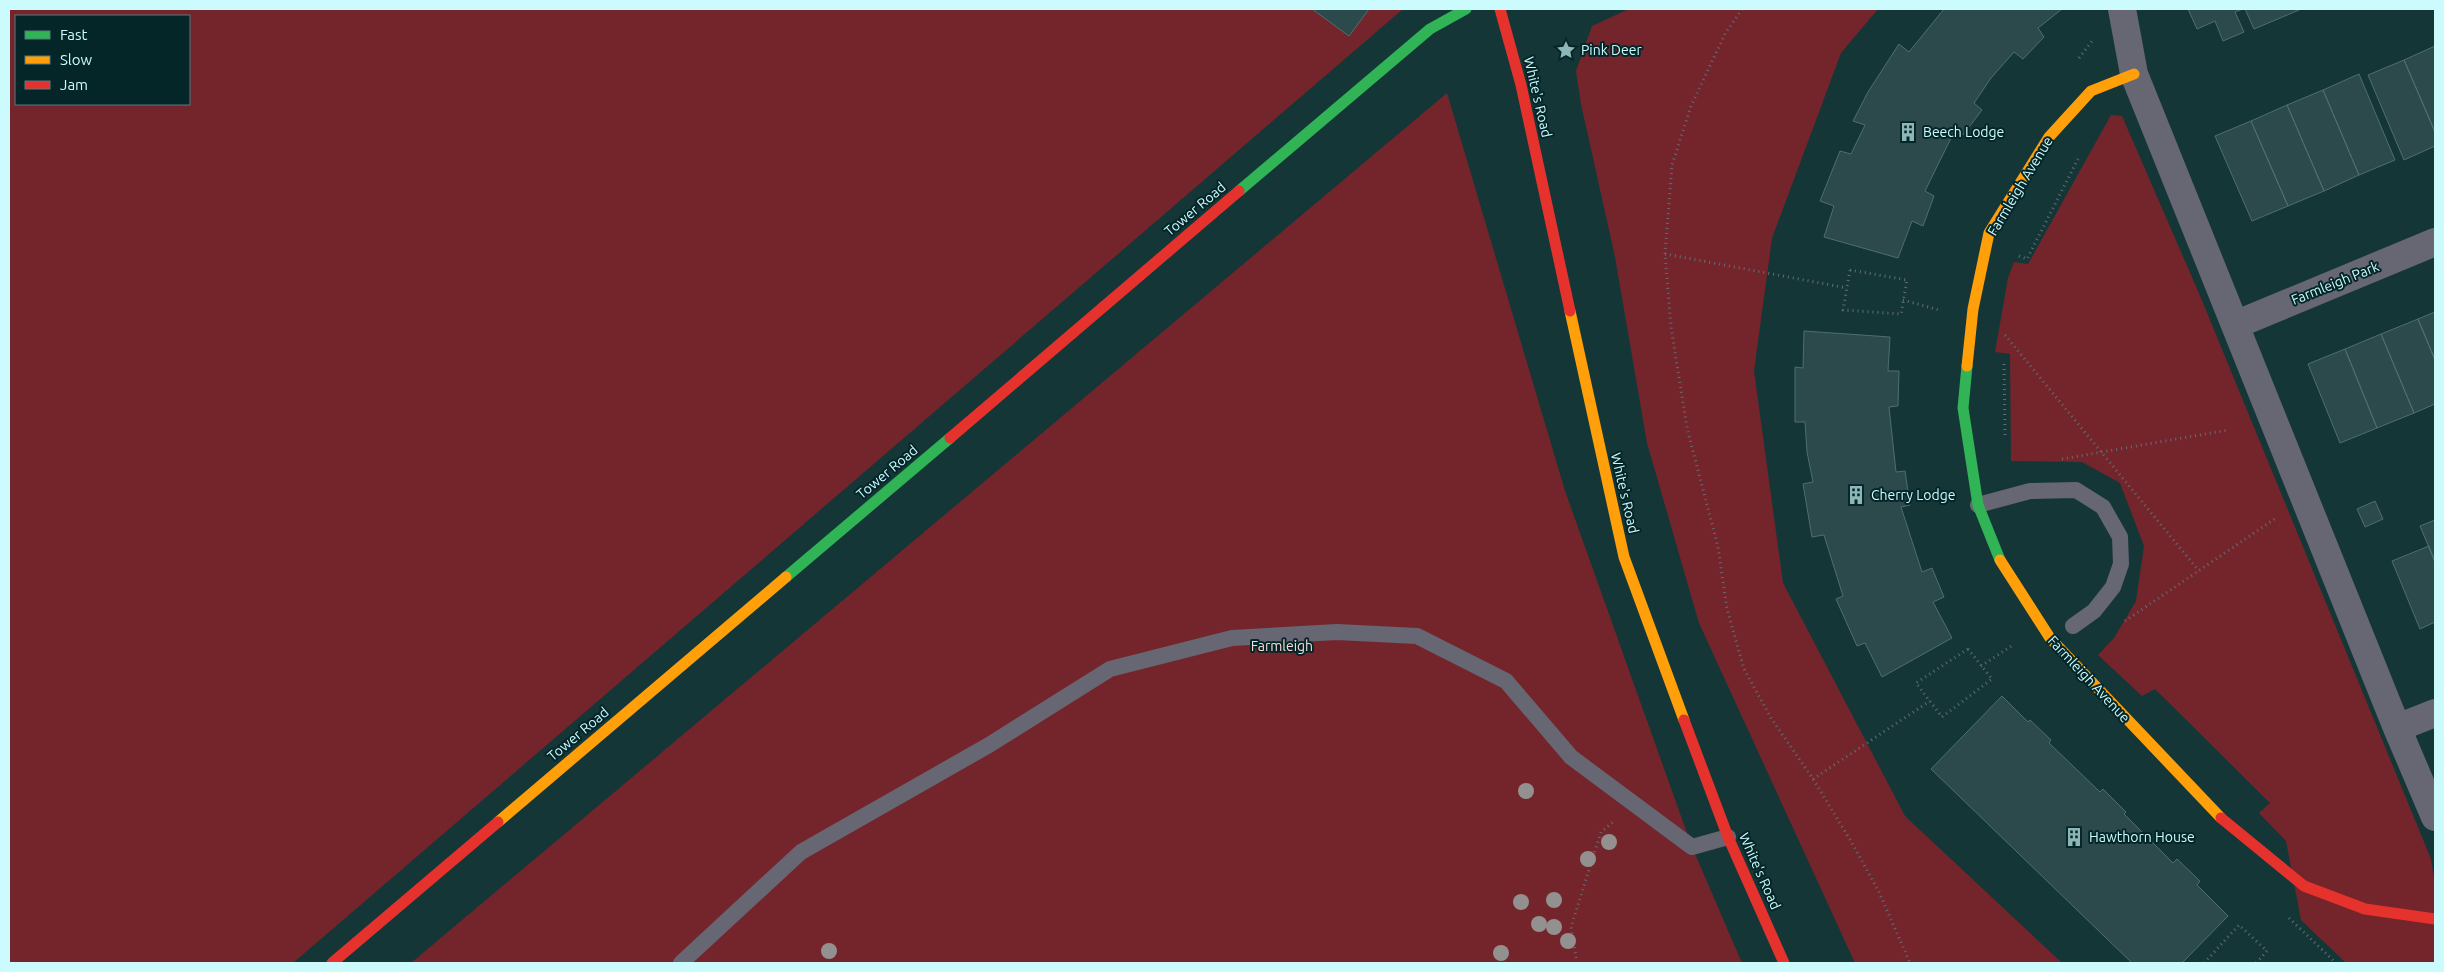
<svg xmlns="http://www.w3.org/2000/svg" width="2444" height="972" font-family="Ubuntu,sans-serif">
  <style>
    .green { fill: #74252b; fill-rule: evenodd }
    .building { fill: #2c4a4b; stroke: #4d6f71 }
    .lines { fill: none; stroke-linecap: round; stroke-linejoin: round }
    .path { stroke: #646c75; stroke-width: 3; stroke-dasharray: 1 4; stroke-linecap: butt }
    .lane { stroke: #676673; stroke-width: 16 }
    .street { stroke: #676673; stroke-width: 28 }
    .fast { stroke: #30b455; stroke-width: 11 }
    .slow { stroke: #ff9f0a; stroke-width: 11 }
    .jam { stroke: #e5322d; stroke-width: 11 }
    .tree { fill: #939190 }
    .labels { text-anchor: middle; stroke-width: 4; stroke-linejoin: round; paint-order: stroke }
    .poi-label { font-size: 14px; fill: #ccfbfd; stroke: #052629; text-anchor: start }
    .street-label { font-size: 14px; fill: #ccfbfd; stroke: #052629 }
    .park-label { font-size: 14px; fill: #fadbd9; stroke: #052629 }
  </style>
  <rect width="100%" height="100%" fill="#153637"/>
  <path class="green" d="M9,9H1403L293,963H9ZM16,16H189V104H16Z
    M1629,9H1878L1841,53L1772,238L1754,371L1783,583L1905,816L2062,963H1855L1699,623L1647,443L1615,257L1581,104L1576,71L1592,26Z
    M1447,93L1565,491L1692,847L1742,963H411Z
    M2111,115L2122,116L2201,298L2431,859L2435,885V963H2346L2301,920L2286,841L2259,813L2270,803L2155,689L2142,696L2098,655L2114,638L2136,601L2144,546L2120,483L2082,462L2011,461L2010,354L1995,352L2008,278L2014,262L2028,264Z"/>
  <path class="building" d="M1312,9H1369L1349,36Z
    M1944,9H2062L2038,28L2044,37L2023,59L2014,52L1991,78L1974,103L1982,110L1963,135L1955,130L1925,191L1934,196L1923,226L1912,221L1898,258L1824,237L1834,206L1820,201L1840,151L1851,154L1865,125L1853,121L1868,92L1899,44L1909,52Z
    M2188,9H2243L2235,12L2244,32L2223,41L2215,21L2197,29Z
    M2245,9H2298L2299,10L2254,29Z
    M2435,46V132L2404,60Z
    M2404,60L2435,132V146L2404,160L2368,75Z
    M2359,74L2395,160L2359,175L2323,90Z
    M2323,90L2359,175L2324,191L2287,105Z
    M2287,105L2324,191L2288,206L2251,121Z
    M2251,121L2288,206L2252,221L2215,136Z
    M2435,312V360L2418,319Z
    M2418,319L2435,360V404L2414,413L2381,334Z
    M1804,331L1890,337L1888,371H1899L1898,406L1889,407L1896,472L1905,471L1910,505L1901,507L1922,572L1932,568L1944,597L1933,602L1952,638L1882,677L1865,643L1857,646L1836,599L1843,596L1824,535L1812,537L1803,484L1813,482L1807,452L1805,422H1795V367L1803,368Z
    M2381,334L2414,413L2377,428L2345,349Z
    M2345,349L2377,428L2340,443L2308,364Z
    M2375,501L2383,519L2365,527L2357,509Z
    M2435,520V562L2420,526Z
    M2429,546L2435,562V622L2420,629L2392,561Z
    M2002,696L2028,722L2030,720L2051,740L2049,743L2100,792L2103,789L2126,812L2124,814L2173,863L2177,859L2200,881L2197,885L2228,916L2182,963H2132L1931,769Z"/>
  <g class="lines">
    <path class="path" d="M1742,9L1725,34L1691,106L1672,165L1665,254L1671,327L1687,428L1718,547L1727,609L1744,669L1771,718L1813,779L1852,843L1879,892L1910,963
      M2079,58L2092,41
      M1665,254L1847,288
      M2019,256L2027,259L2078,159
      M1850,270L1907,280L1901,314L1843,310Z
      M1903,300L1939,310
      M2005,335L2199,571
      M2004,364L2005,436
      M2062,459L2228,430
      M2125,621L2276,518
      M1968,649L1992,679L1942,717L1916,683Z
      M1981,666L2013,645
      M1813,779L1930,701
      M2289,918L2336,963
      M1577,963L1571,927L1601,832L1613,822
      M2204,963L2239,925L2267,951L2256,963"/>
    <path class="lane" d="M1978,505L2030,491L2076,490L2103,507L2120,537L2121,564L2113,587L2094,611L2073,626
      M681,963L801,852L989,745L1110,669L1232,638L1337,632L1417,636L1506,681L1571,757L1692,847L1728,837"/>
    <path class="street" d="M2122,9L2134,74L2397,728L2435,817
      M2235,325L2435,242
      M2397,728L2435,713"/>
    <path class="fast" d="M1239,191L1430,29L1466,9
      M1967,366L1963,408L1978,505L2000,560
      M786,577L950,438"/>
    <path class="slow" d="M1570,311L1624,557L1684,720
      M1967,366L1973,309L1989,233L2049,137L2091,91L2134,74
      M2000,560L2050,638L2221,818
      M498,822L786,577"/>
    <path class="jam" d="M1500,9L1521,85L1570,311
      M950,438L1239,191
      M1684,720L1728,837L1784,963
      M2221,818L2304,886L2365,909L2435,919
      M332,963L498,822"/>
  </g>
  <g class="tree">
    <circle cx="1526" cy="791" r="8"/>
    <circle cx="1609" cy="842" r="8"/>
    <circle cx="1588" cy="859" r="8"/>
    <circle cx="1554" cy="900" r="8"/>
    <circle cx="1521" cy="902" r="8"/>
    <circle cx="1539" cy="924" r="8"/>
    <circle cx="1554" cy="927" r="8"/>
    <circle cx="1568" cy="941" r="8"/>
    <circle cx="829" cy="951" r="8"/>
    <circle cx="1501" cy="953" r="8"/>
  </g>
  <defs>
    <g id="sight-bare" transform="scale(1.5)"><path d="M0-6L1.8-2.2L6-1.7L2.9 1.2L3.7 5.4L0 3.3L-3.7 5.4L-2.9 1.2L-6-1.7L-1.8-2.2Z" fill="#8cb6b8" stroke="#052629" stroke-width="2.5" paint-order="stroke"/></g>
    <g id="building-bare" transform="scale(1.5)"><path d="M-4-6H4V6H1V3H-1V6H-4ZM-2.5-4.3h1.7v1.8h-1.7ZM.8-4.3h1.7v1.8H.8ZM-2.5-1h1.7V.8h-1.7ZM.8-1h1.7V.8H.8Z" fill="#8cb6b8" stroke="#052629" stroke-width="2.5" paint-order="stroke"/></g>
  </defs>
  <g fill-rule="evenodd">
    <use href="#sight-bare" x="1566" y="50"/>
    <use href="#building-bare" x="1908" y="132"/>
    <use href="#building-bare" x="1856" y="495"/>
    <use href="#building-bare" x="2074" y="837"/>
  </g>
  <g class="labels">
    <g class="poi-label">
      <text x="1581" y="55">Pink Deer</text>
      <text x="1923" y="137">Beech Lodge</text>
      <text x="1871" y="500">Cherry Lodge</text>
      <text x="2089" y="842">Hawthorn House</text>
    </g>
    <g class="street-label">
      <text transform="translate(1538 97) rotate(77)" y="5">White's Road</text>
      <text transform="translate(2020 186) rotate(-59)" y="5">Farmleigh Avenue</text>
      <text transform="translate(1195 209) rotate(-40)" y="5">Tower Road</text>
      <text transform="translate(2335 283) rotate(-22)" y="5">Farmleigh Park</text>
      <text transform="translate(887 472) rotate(-40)" y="5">Tower Road</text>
      <text transform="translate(1625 493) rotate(77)" y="5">White's Road</text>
      <text transform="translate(2089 679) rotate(47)" y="5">Farmleigh Avenue</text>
      <text transform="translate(578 734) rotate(-40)" y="5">Tower Road</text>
      <text transform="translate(1760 871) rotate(66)" y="5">White's Road</text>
    </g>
    <g class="park-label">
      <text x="1282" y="651">Farmleigh</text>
    </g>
  </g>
  <rect width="2444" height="972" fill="none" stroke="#ccfbfd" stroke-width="20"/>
  <rect x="15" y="15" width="175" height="90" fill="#052629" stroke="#557b7e"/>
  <rect x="25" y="31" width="25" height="8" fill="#30b455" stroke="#557b7e"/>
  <text x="60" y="40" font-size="15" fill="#ccfbfd">Fast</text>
  <rect x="25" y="56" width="25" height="8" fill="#ff9f0a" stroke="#557b7e"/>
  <text x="60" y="65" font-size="15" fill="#ccfbfd">Slow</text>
  <rect x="25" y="81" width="25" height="8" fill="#e5322d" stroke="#557b7e"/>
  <text x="60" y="90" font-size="15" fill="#ccfbfd">Jam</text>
</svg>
